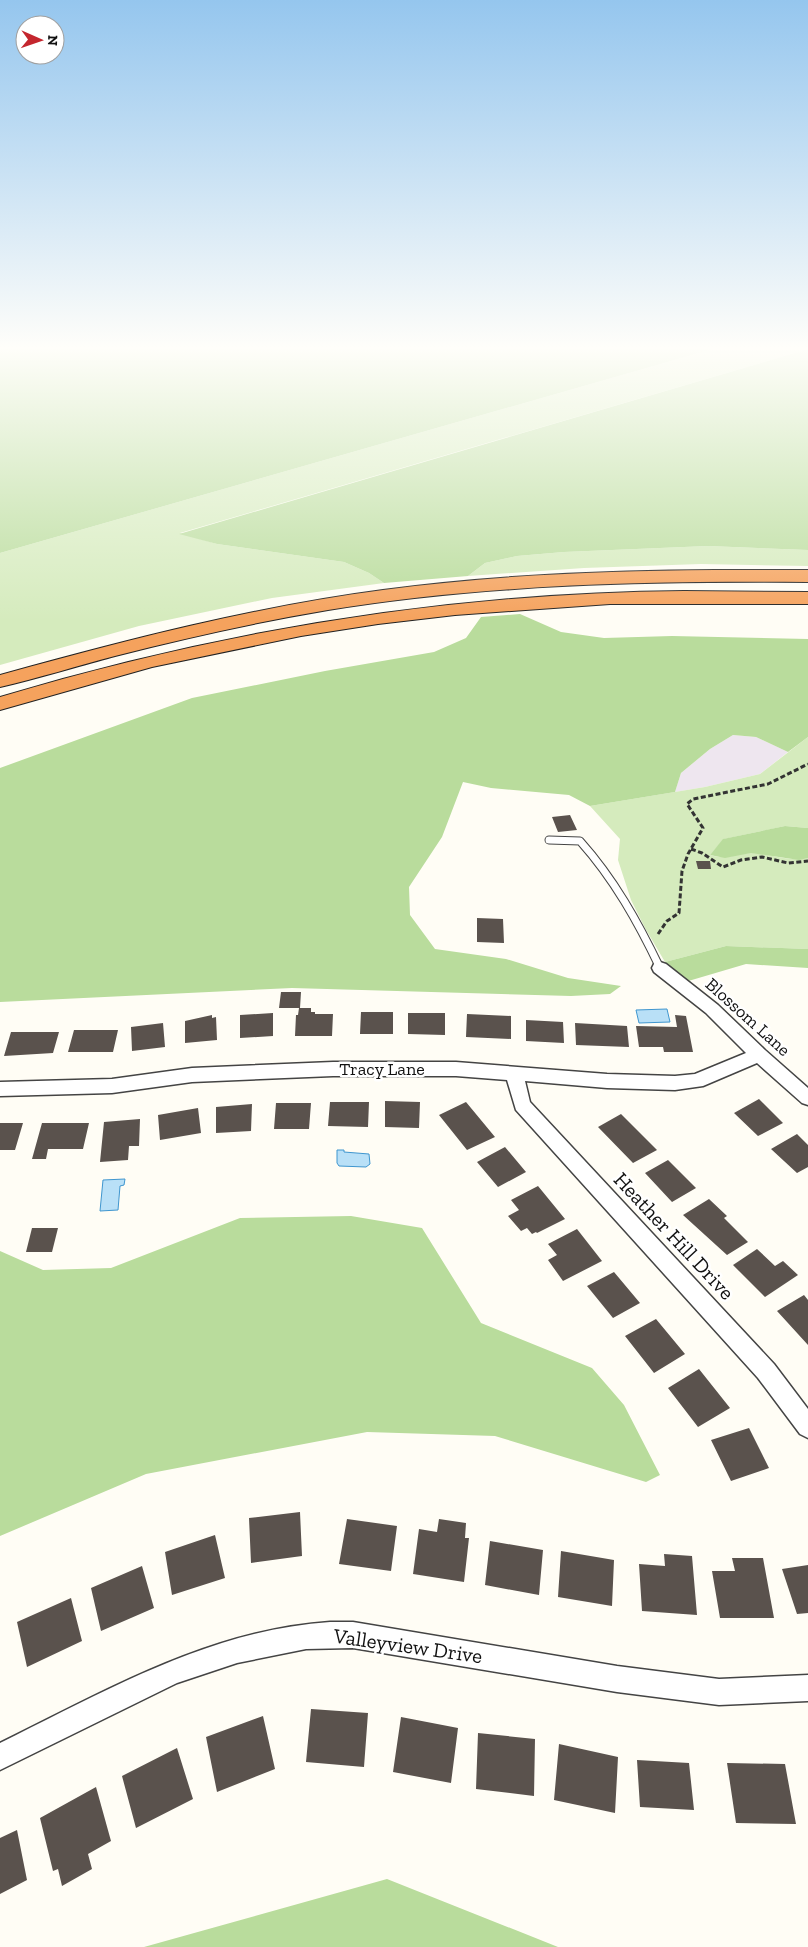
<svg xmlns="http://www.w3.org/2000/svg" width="808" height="1947" font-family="'Zilla Slab',serif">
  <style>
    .industrial { fill: #eee6ef }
    .green { fill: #d5ebbd }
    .forest { fill: #b9dc9c }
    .water { fill: #b9e0f7; stroke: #3f96cf }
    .building { fill: #5a524d }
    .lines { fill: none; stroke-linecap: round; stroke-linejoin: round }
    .service-casing { stroke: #444; stroke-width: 9 }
    .minor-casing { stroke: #444; stroke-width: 3 }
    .motorway-casing { stroke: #222; stroke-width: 2 }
    .path { stroke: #333; stroke-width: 3; stroke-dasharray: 5 2.5; stroke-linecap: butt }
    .service { stroke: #fff; stroke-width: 7 }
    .minor { fill: #fff; fill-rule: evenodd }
    .motorway { fill: #f5a25d; fill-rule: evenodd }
    .labels { text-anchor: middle; stroke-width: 5; stroke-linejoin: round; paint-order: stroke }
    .street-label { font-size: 18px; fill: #111; stroke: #fff }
    .near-street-label { font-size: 21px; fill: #111; stroke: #fff }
  </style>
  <rect width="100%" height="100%" fill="#fffdf5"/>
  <path class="industrial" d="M733,735L756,737L788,752L760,774L705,787L675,792L681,773L710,749Z"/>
  <path class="green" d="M713,349H808L180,533L217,544L344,562L369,573L384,583L272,598L139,626L0,665V553Z
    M708,546L808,550V566L701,564L584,568L468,576L485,563L517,556L564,552Z
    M808,737V828L785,826L724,839L710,855C731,861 736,852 753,853C771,854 790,862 808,858V949L726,946L665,962L645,928L631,900L618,860L620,839L590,806L705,787L760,774Z"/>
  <path class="forest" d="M0,349H713L0,553Z
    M808,349V550L708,546L564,552L517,556L485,563L468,576L384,583L369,573L344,562L217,544L179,534Z
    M520,614L561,632L604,638L672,636L808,639V737L788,752L756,737L733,735L710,749L681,773L675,792L590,806L569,795L491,788L463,782L442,837L409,887L410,915L435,949L506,959L568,978L621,986L610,994L571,996L292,988L0,1002V768L192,698L325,671L434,652L466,638L481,617Z
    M785,826L808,828V858L799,860L751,853L725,858L710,855L723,839Z
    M726,946L808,949V968L746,964L685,982L665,962Z
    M351,1216L422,1228L481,1323L592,1368L624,1405L660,1475L646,1482L495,1436L367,1432L146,1474L0,1536V1251L43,1270L111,1268L240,1218Z
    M387,1879L558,1947H144Z"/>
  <path class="water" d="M667,1009L670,1022L639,1023L636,1010Z
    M337,1150H344V1152L369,1154L370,1164L366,1167L339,1166L337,1163Z
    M125,1179L124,1185L120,1186L118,1210L100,1211L103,1180Z"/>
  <path class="building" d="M570,815L577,830L558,832L552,817Z
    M696,861H710L711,869H698Z
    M477,918L503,919L504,943L477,942Z
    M281,992H301L300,1008H279Z
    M299,1008H311V1012H315V1014H333L332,1036H295L296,1015H298Z
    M361,1012H393V1034H360Z
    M273,1013V1036L240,1038V1015Z
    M408,1013H445V1035L408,1034Z
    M467,1014L511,1016V1039L466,1037Z
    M212,1015V1018L216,1017L217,1040L185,1043V1021Z
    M675,1015L686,1016L693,1052H664L663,1047H639L636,1026L677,1027Z
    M526,1020L563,1022L564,1043L526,1041Z
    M163,1023L165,1047L132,1051L131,1027Z
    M575,1023L627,1026L629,1047L576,1045Z
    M74,1030H118L113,1052H68Z
    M11,1032H59L53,1053L4,1056Z
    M759,1099L783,1123L758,1136L734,1113Z
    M385,1101L420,1102L419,1128L385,1127Z
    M330,1102H369L368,1127L328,1126Z
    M466,1102L495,1137L467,1150L439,1115Z
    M276,1103H311L309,1129H274Z
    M252,1104L251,1131L216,1133V1107Z
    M198,1108L201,1133L160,1140L158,1115Z
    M621,1114L657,1150L633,1163L598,1127Z
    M140,1119L139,1146H129L128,1160L100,1162L104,1122Z
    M0,1123H23L15,1150H0Z
    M42,1123H89L83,1149H48L46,1159H32Z
    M797,1134L808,1145V1167L797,1173L771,1149Z
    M505,1147L526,1172L498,1187L477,1162Z
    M668,1160L696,1188L672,1202L645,1173Z
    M538,1186L565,1219L537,1233L536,1232L532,1234L527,1228L521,1231L508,1216L519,1210L511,1200Z
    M709,1199L727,1216L724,1218L748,1242L727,1255L683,1215Z
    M32,1228H58L52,1252H26Z
    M577,1229L602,1261L563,1281L548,1260L557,1255L548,1244Z
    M757,1249L775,1266L783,1261L798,1275L765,1297L733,1265Z
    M614,1272L640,1303L613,1318L587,1286Z
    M804,1295L808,1300V1345L777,1311Z
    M656,1319L685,1354L654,1373L625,1336Z
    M699,1369L730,1408L698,1427L668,1388Z
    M749,1428L769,1468L731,1481L711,1440Z
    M300,1512L302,1556L251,1563L249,1518Z
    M347,1519L397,1526L391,1571L339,1564Z
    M439,1519L466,1523L465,1538H469L464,1582L413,1574L419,1529L437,1532Z
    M215,1535L225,1578L172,1595L165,1552Z
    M490,1541L543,1550L539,1595L485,1585Z
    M561,1551L614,1560L612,1606L558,1597Z
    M664,1554L692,1556L697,1615L642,1611L639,1564L665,1566Z
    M732,1558H763L774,1618H720L712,1571H735Z
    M808,1565V1613L797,1614L782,1569Z
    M142,1566L154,1608L101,1631L91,1588Z
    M71,1598L82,1641L27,1667L17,1622Z
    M311,1709L368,1713L364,1767L306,1762Z
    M263,1716L275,1769L217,1792L206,1737Z
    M401,1717L458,1728L451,1783L393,1772Z
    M478,1733L535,1739L534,1796L476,1789Z
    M559,1744L618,1757L615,1813L554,1800Z
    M177,1748L193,1799L136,1828L122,1776Z
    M637,1760L689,1763L694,1810L640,1807Z
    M727,1763L785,1764L796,1824L736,1823Z
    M96,1787L111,1841L88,1854L92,1869L62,1886L58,1869L53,1871L40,1818Z
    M17,1830L27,1880L0,1894V1838Z"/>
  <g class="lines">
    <g class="service-casing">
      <path id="service" d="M549,840L580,841C614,879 638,922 660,968"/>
    </g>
    <g class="minor-casing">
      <path id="minor" d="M660,962L666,964L718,1005L765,1050L808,1088V1105L802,1103L757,1063L703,1086L675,1090L607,1088L525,1081L530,1102L774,1364L808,1409V1438L800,1434L758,1378L516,1110L507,1080L456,1076H333L192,1082L112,1093L0,1096V1082L112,1079L192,1068L333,1062H456L607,1074L675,1076L695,1074L746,1053L706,1013L654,972L652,968L654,964Z
        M330,1622H353L617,1666L719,1679L808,1675V1701L719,1705L617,1692L353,1648L306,1649L237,1663L177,1683L0,1770V1743C106,1691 210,1630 330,1622Z"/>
    </g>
    <g class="motorway-casing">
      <path id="motorway" d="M715,570H808V582C647,581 487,584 328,610C257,622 185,638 115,656C77,666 39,678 0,687V675C126,640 254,607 383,590C494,575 604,571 715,570Z
        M684,591L808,592V604H610L455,615L378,624L301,636L152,667L0,710V697C223,630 451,593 684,591Z"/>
    </g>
    <path class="path" d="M691,849L702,853L723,867L741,860L762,857L788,863L808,861
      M658,934L667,921L679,913L682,871L688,854L703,828L687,804L693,799L768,784L808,764"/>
    <use href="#service" class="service"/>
    <use href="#minor" class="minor"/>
    <use href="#motorway" class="motorway"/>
  </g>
  <linearGradient id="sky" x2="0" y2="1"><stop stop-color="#95c6ee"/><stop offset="0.56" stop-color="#fffefa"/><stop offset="1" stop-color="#fffefa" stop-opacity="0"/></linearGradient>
  <rect width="808" height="621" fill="url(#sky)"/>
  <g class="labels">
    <g class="street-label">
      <text transform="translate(748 1017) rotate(42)" y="6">Blossom Lane</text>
      <text x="382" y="1075">Tracy Lane</text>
    </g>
    <g class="near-street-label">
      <text transform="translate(674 1236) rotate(47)" y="7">Heather Hill Drive</text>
      <text transform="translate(408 1646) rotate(8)" y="7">Valleyview Drive</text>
    </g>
  </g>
  <g transform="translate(40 40) rotate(92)"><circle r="24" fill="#ffffff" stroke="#a0a0a0"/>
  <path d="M0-4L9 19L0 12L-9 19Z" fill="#c4262e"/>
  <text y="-8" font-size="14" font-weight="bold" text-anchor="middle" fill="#111111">N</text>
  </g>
</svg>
